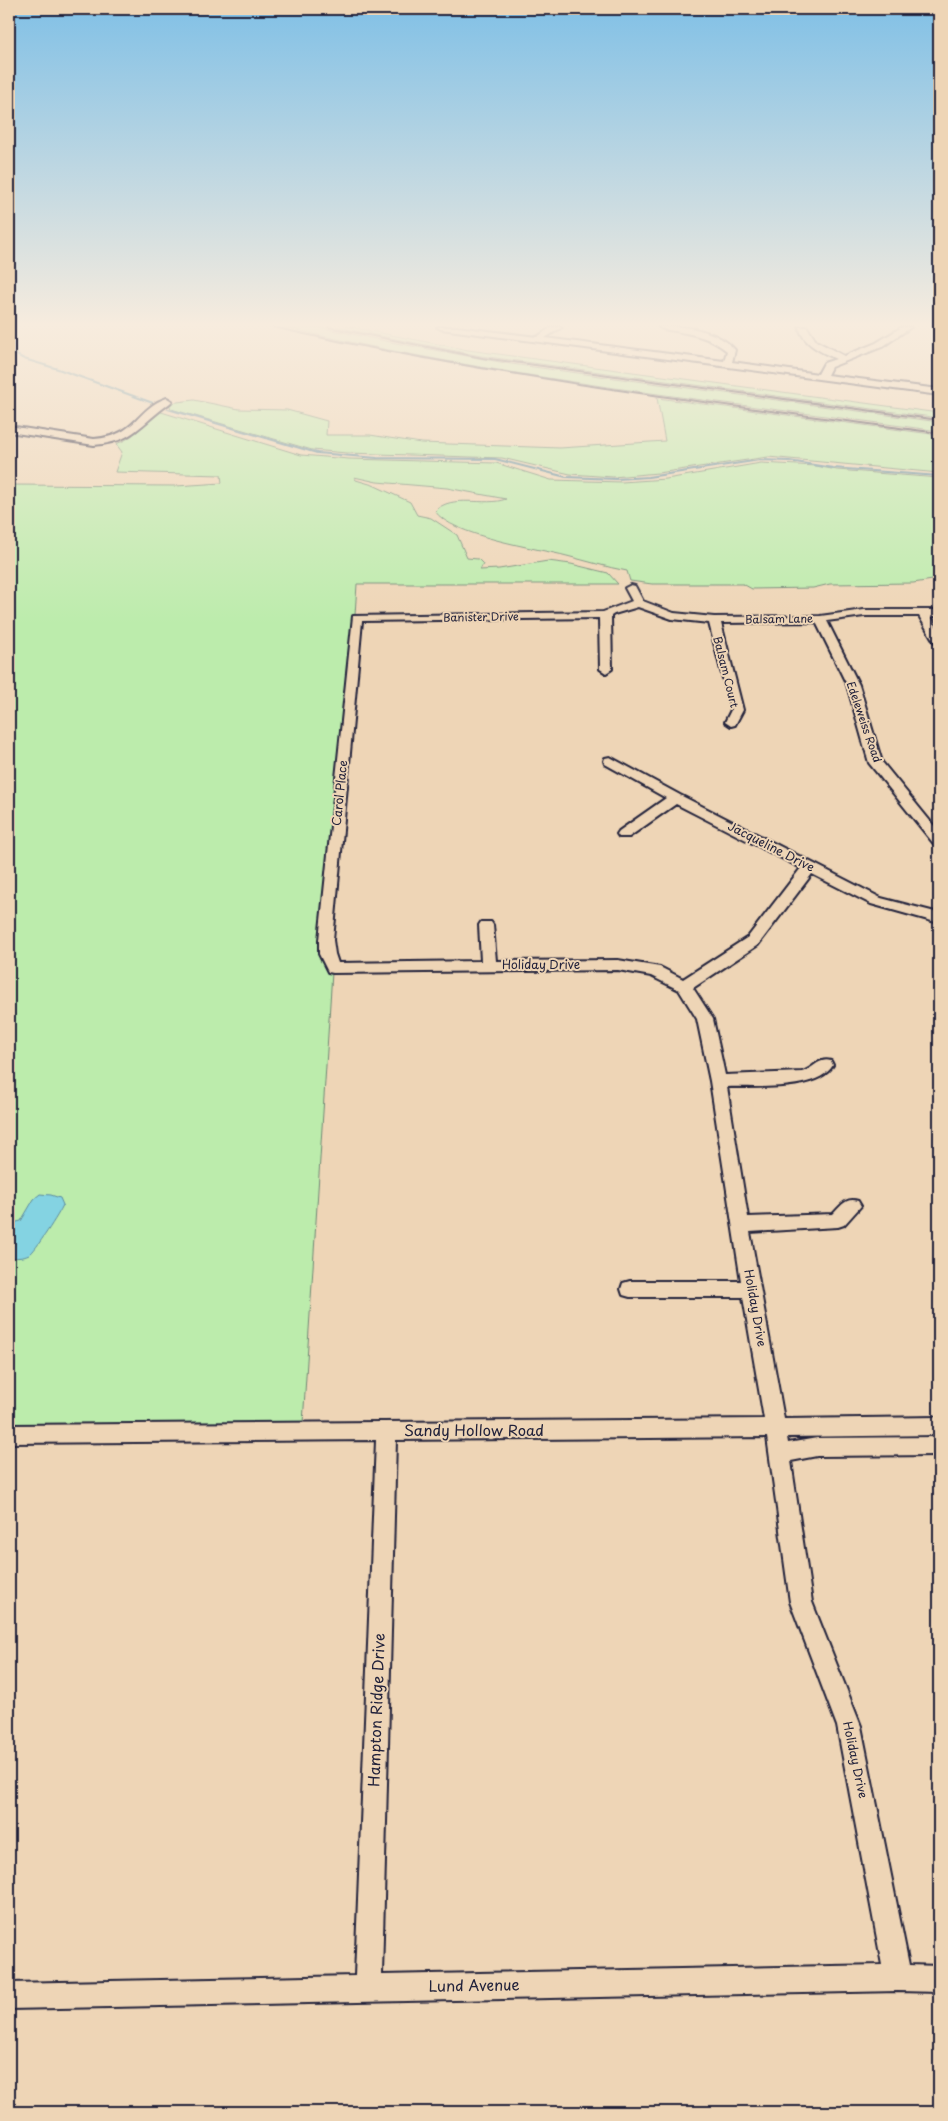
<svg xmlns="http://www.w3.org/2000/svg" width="948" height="2121" font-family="'Playpen Sans',sans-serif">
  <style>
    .green { fill: #bcecac; stroke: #6f8774 }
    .water { fill: #84d3e2; stroke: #5d8c9f }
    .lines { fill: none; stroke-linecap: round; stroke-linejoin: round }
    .stream { stroke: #5d8c9f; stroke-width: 2 }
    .minor-casing { stroke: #22223b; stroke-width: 4 }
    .minor { fill: #eed5b6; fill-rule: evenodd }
    .rail { stroke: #22223b; stroke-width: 2 }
    .labels { text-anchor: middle; stroke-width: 4; stroke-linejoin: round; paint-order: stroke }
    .far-street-label { font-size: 11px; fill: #22223b; stroke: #eed5b6 }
    .street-label { font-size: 12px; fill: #22223b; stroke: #eed5b6 }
    .near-street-label { font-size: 15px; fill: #22223b; stroke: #eed5b6 }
  </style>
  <rect width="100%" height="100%" fill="#eed5b6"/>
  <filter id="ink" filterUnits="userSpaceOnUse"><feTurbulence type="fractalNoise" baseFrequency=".02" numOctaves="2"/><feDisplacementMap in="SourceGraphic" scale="10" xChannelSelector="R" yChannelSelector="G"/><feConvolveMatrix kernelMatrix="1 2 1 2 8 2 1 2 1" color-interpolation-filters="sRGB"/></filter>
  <g filter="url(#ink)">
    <path class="green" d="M284,327H318L390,342L511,364L939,422V431C720,401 499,379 284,327Z
      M336,327H350L468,350L939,413V418L481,356Z
      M657,398L939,435V473L768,457L658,473L613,477L570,474L502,458L347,453L312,450L171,409L169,403L194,400L239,409L287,410L327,421L326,435H370L421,443L560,448L665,441Z
      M158,411L301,455L349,459L496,463L551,480L622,482L666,479L761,463L816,466L837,470L939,478V579L913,583L830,584L813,588L752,589L743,584H652L630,581L627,571C606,567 587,561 567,556C537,548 451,536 435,511C452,493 485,507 506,499L447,488L377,482L354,477L356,480L373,485L410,502L417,515L431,518L457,535L467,558L478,559L483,564L480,570L499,569L548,561L571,564L608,573L618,584H357L303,1423L9,1428V485L176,486L222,483L221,475L115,472L122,452L116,444C134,438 145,424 158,411Z"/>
    <path class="water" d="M40,1194L51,1195L60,1198L63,1205C59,1214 36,1250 29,1255C23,1258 15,1258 9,1257V1224L21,1221L34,1199Z"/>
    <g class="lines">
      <path class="stream" d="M9,351L24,359L58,369L153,403
        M168,409L317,453L377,458L495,459L566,477L616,479L648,477L760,460L789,461L833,468L939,476"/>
      <g class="minor-casing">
        <path id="minor" d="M437,327H457L537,337L552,327H562L545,338L724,361L727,351C708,335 686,333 663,329L659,327C684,325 718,330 735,350L732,362L818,374L824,363L836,359C820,351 804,345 799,327H807L816,341L844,356L876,343L902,327H911L882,347L831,367L827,375L939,389V395L441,329Z
          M167,398L172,401L170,403C140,424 134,442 94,445L9,432V426L94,439C138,436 136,408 167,398Z
          M631,585L635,586L643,601L674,613L714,617L820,616L864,610H939V616H931L939,631V645L935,643L919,616H864L827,621L859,685L882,762L939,832V845L934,844L869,763L847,685L816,622L721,623L743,710L735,725L731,726L725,722L731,710L709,623L672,619L638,607L614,614L611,616L612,669L606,673L600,669L599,618L362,621L333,940L335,954L338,963L481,961L479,925L481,922H491L493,925L496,961L618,960L660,967L683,979L748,937L801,868L676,804L629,837H619L617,834L619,831L666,798L605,764L604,761L605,758L610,757L680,795L881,898L939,913V923L871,904L812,874L758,945L693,988L713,1019L725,1075L802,1072C813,1069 819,1057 831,1061L833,1065C818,1092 755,1086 727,1087L748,1217L833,1214C841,1206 846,1197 858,1201L861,1206L844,1225L838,1227L750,1232L784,1419L939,1417V1435L787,1437L788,1443L817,1438L939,1437V1455L817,1456L791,1461L812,1602L861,1726L909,1965L939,1966V1992L898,1991L9,2009V1983L355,1976L376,1440L9,1443V1425L764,1419L743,1297H630L623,1295L621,1289L623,1283L630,1281H741L710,1081L697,1019L679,990L651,976L618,970L333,973L328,972L319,954V940L353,616L603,612L632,601L625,588ZM767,1437L790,1602L837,1726L882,1965L382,1975L396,1440Z"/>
      </g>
      <use href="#minor" class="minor"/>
      <path class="rail" d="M273,327C493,377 716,404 939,433
        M328,327L483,358L939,420"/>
    </g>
  </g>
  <linearGradient id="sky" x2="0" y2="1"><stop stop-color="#80c0e6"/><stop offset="0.52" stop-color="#f7ecde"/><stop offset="1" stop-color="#f7ecde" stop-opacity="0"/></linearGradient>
  <rect width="948" height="624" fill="url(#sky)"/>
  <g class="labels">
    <g class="far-street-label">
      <text transform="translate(481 617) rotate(-1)" y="4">Banister Drive</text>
      <text transform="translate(779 619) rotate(-1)" y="4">Balsam Lane</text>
      <text transform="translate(726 672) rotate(76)" y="4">Balsam Court</text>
      <text transform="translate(864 722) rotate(71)" y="4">Edeleweiss Road</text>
    </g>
    <g class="street-label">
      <text transform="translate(340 793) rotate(-84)" y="4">Carol Place</text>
      <text transform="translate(771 847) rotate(27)" y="4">Jacqueline Drive</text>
      <text x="541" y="969">Holiday Drive</text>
      <text transform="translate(755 1308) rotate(80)" y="4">Holiday Drive</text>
      <text transform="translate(855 1760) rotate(78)" y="4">Holiday Drive</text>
    </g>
    <g class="near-street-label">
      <text x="474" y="1436">Sandy Hollow Road</text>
      <text transform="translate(377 1710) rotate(-88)" y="5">Hampton Ridge Drive</text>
      <text transform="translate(474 1986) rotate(-1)" y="5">Lund Avenue</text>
    </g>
  </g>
  <rect width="948" height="2121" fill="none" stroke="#eed5b6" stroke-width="30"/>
  <rect x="15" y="15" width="918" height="2091" fill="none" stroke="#22223b" stroke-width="2" filter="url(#ink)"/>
</svg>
